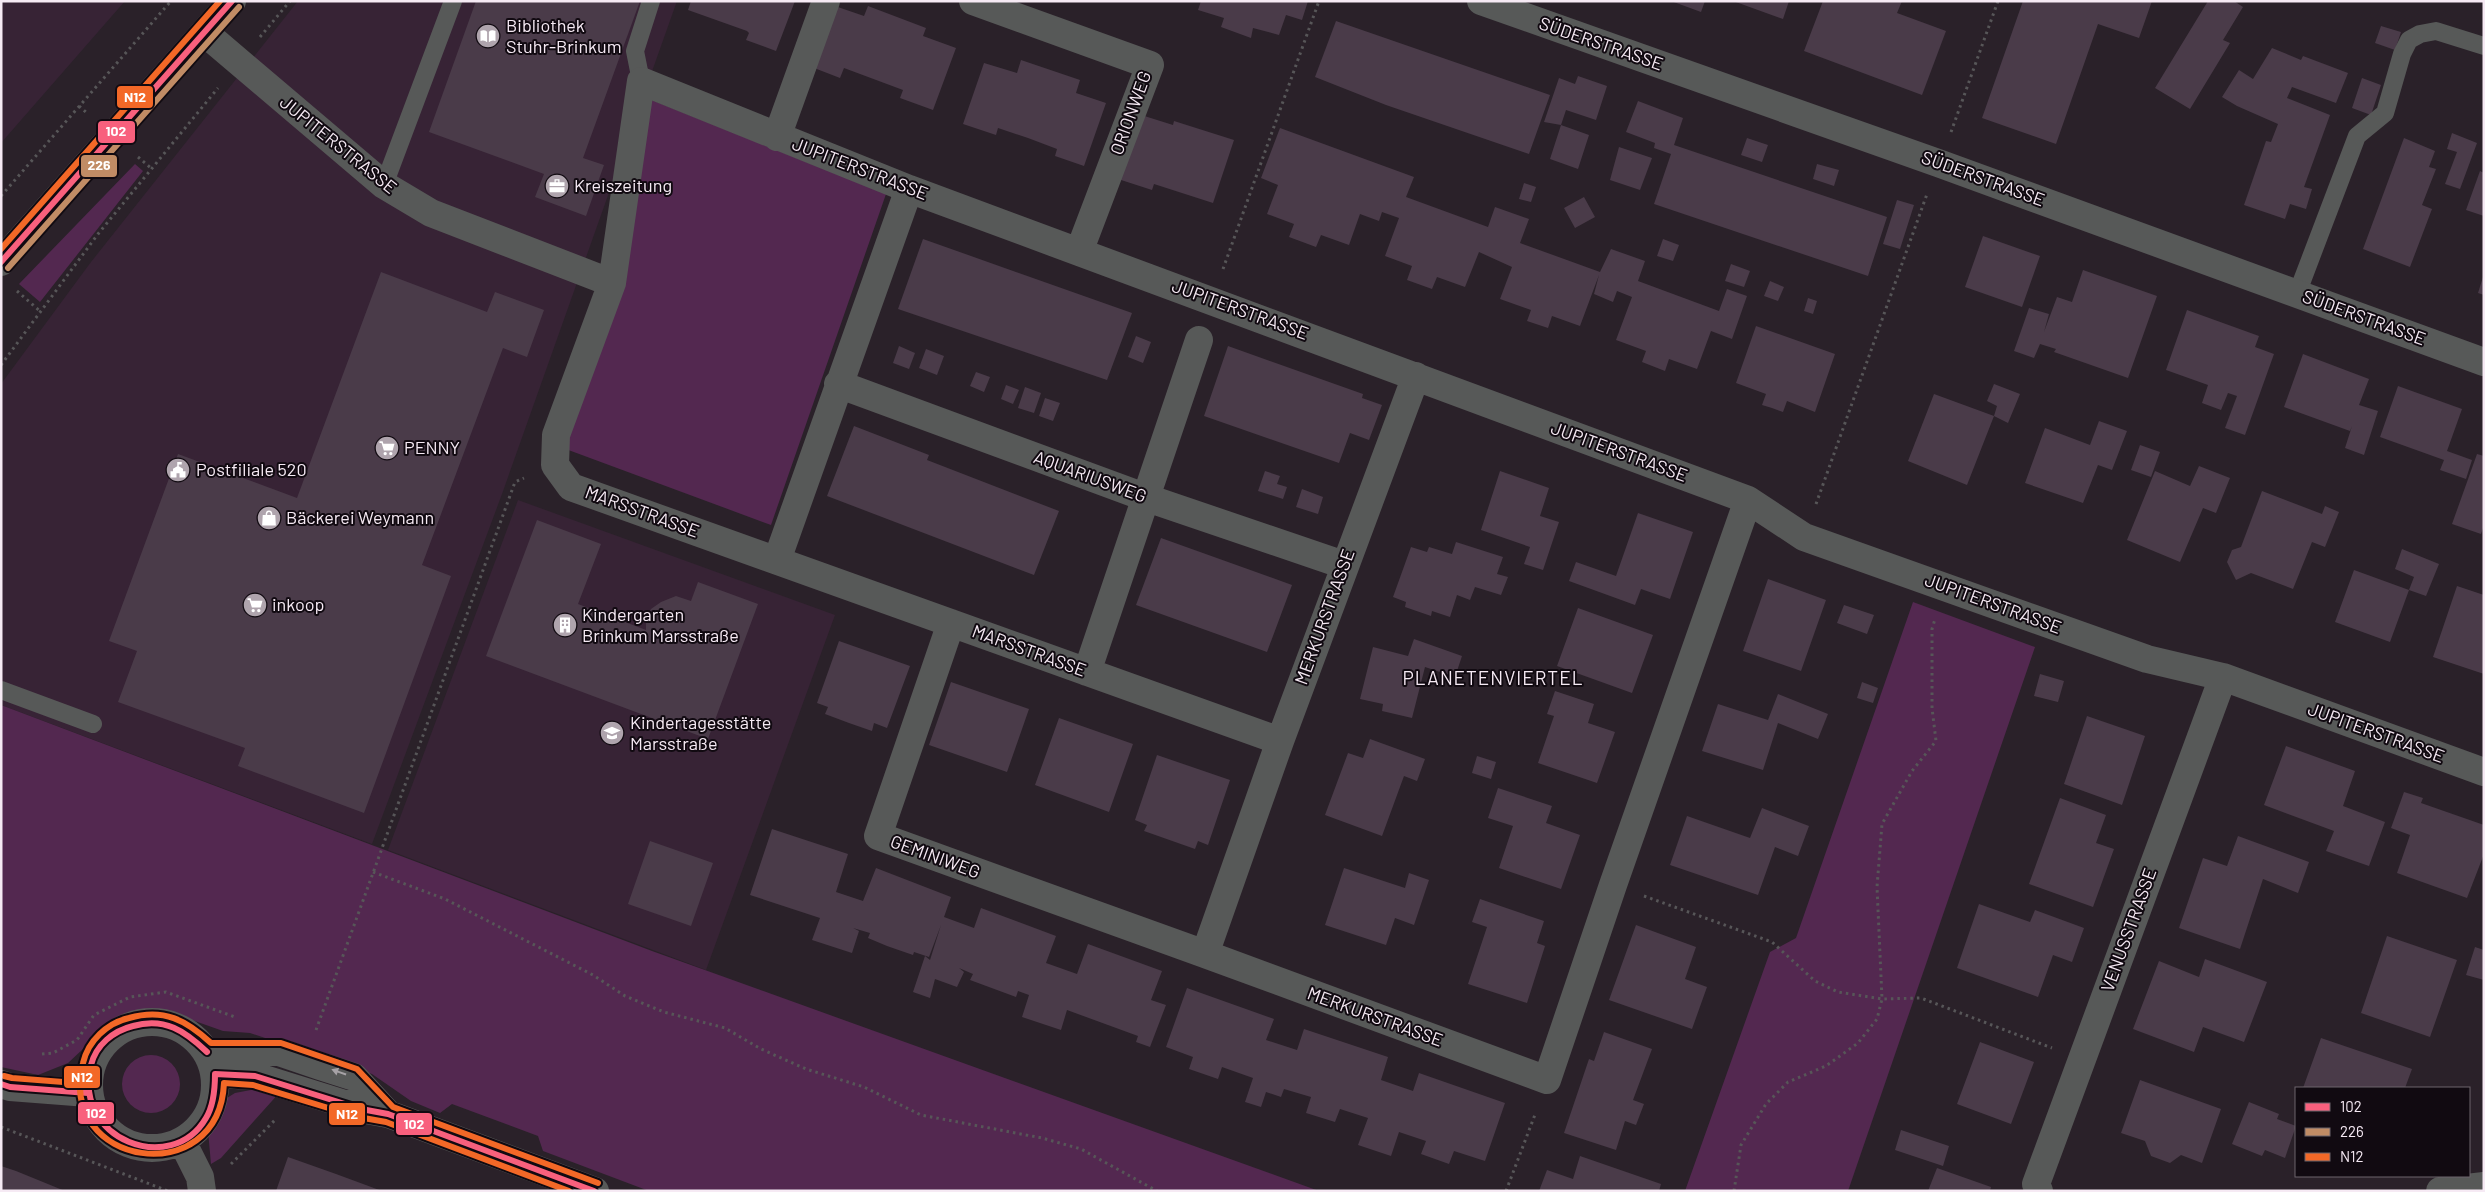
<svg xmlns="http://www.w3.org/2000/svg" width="2485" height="1192" font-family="Barlow,sans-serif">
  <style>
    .built { fill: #372335 }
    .green { fill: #532850 }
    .building { fill: #4a3b49 }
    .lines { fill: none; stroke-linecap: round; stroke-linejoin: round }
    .path { stroke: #575658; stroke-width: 3; stroke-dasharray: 2.5 4; stroke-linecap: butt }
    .service { stroke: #575958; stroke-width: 18 }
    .minor { stroke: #575958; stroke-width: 28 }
    .tertiary { stroke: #575958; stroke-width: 28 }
    .bus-1-casing { stroke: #110a11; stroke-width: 10 }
    .bus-2-casing { stroke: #110a11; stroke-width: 10 }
    .bus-3-casing { stroke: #110a11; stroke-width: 10 }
    .bus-1 { stroke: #f8607d; stroke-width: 6 }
    .bus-2 { stroke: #c18c65; stroke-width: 6 }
    .bus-3 { stroke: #f36827; stroke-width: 6 }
    .oneway { fill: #a6a2a6 }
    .labels { text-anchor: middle; stroke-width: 4; stroke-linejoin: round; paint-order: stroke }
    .poi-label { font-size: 18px; fill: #f6eaf4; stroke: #110a11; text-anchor: start }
    .street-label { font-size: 18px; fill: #f6eaf4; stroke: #110a11 }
    .neighbourhood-label { font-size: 19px; letter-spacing: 1px; fill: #f6eaf4; stroke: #110a11 }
    .line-badge { stroke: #110a11; stroke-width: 2 }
    .badge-label { font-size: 14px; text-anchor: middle; font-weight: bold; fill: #fff }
  </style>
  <rect width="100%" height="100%" fill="#2a2129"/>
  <path class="built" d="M1,1H125L1,143Z
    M298,1H677L502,494L372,844L1,705V384L91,262Z
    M518,500L835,615L706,970L388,850Z"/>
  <path class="green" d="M649,99L886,194L771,525L563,448Z
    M135,164L143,171L40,302L19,284Z
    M1913,602L2035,647L1848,1191H1685L1770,952L1796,938Z
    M1,705L652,951L1319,1191H649L543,1151L538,1136L452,1104L440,1113L411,1101L372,1074L250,1033L223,1031L175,1014H125L114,1020L68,1063L38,1075L1,1067Z
    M122 1084a29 29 0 1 1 58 0a29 29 0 1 1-58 0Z
    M256,1089L280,1092L221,1158L211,1164L208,1131L219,1114L222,1101L235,1093Z"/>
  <path class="building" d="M476,1H640L583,158L604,165L586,216L535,197L544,174L429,132Z
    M691,1H795L776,51L746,40L749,33L747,31L688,10Z
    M1201,1H1308L1302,20L1286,15L1279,35L1253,28L1251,38L1221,27L1224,18L1198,10Z
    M1671,1H1705L1701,12Z
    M1733,1H1789L1783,19Z
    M1823,1H1902L1897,13L1946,31L1922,95L1804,51Z
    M2023,1H2152L2139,38L2098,24L2056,144L1982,118Z
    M2208,1H2234L2243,7L2223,40L2230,43L2190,109L2155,88Z
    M832,5L864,16L868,6L926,28L923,36L956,48L933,110L900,98L903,90L844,68L840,78L809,66Z
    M1336,21L1550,95L1529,154L1386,105L1315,77Z
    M2381,26L2401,32L2395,50L2375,43Z
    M2272,48L2301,60L2303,56L2348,73L2336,103L2292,87L2287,98L2330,115L2304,187L2312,189L2306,209L2290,204L2285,219L2244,205L2266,141L2271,142L2278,124L2237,106L2222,97L2239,70L2253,79Z
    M1021,60L1080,80L1076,93L1106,103L1084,166L1055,156L1057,149L1028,138L998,128L996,135L963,124L984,63L1017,73Z
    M1578,76L1607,86L1596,120L1566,110L1561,125L1544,122L1559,78L1575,84Z
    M2362,78L2381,85L2371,115L2352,108Z
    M1638,101L1683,118L1674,145L1887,217L1868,276L1654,204L1671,154L1654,148L1655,143L1626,132Z
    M1138,114L1173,125L1174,121L1234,140L1213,203L1154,184L1152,190L1118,179Z
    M1561,125L1589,135L1578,169L1550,159Z
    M1280,128L1414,177L1406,197L1488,227L1495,207L1529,219L1520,243L1600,272L1611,249L1645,261L1638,281L1719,311L1727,289L1747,296L1732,339L1711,331L1697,369L1669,359L1665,371L1642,362L1646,351L1616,340L1632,297L1617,291L1613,302L1594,294L1599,275L1580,326L1552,316L1548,328L1527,321L1531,310L1500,299L1512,267L1479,252L1465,287L1437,277L1432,289L1407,280L1412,266L1385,256L1399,218L1382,212L1379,221L1360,214L1349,245L1321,235L1316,247L1289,237L1294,224L1267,214L1278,185L1261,178Z
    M2452,133L2477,143L2460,189L2445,184L2457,152L2447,149Z
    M1747,138L1768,145L1762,162L1741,155Z
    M2404,138L2435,151L2429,167L2436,169L2422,205L2432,209L2410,267L2363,249Z
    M1619,147L1652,158L1640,190L1610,180Z
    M1817,164L1839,170L1834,186L1813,179Z
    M2480,171L2484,173V216L2466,210Z
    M1524,183L1536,187L1531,202L1519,199Z
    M1584,197L1595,217L1575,228L1564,208Z
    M1897,200L1914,205L1900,249L1883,244Z
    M1983,236L2040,256L2022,307L1965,287Z
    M923,239L1132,313L1107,380L898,309Z
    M1663,239L1679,245L1673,261L1657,256Z
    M1731,264L1750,271L1744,287L1725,281Z
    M2083,270L2157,296L2128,378L2054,352L2056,349L2040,344L2034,358L2014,351L2029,308L2049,314L2044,332L2057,297L2072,302Z
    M381,272L487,312L495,292L544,310L527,357L503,348L422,565L451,576L364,813L238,766L245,748L118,702L137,651L109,641L178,454L297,498Z
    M2483,277H2484V295L2478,293Z
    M1770,281L1784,287L1778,301L1764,296Z
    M1808,298L1817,301L1813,314L1804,311Z
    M2187,310L2259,336L2255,347L2274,354L2245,435L2225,428L2237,396L2228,393L2221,410L2202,403L2208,385L2166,370Z
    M1756,326L1835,354L1815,412L1787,401L1783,412L1772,408L1762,405L1766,394L1736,383Z
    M1136,336L1151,342L1143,363L1128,357Z
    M899,346L915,353L909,369L893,363Z
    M1228,346L1363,394L1362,398L1382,405L1369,440L1350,433L1339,463L1204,416Z
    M926,349L944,356L937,375L919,368Z
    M2303,354L2369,379L2359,405L2378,411L2364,455L2345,448L2352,426L2350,431L2284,407Z
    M976,372L990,377L984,392L970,386Z
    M1994,384L2020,394L2008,423L1994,416L1997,406L1987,401Z
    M1006,385L1019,390L1013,404L1001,399Z
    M2398,386L2462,409L2447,451L2472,460L2466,479L2440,470L2444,460L2380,437Z
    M1025,387L1041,393L1034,413L1018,408Z
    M1934,394L1994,416L1967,485L1908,461Z
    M1045,398L1060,403L1053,421L1039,416Z
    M2099,421L2127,431L2112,470L2098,465L2083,503L2025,483L2045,428L2090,445Z
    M854,426L929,455L927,460L1059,511L1034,575L827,496Z
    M2140,445L2160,452L2151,477L2131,470Z
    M2477,454L2484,456V525L2481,534L2452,524Z
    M2199,466L2230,478L2216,513L2203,508L2180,562L2127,540L2155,471L2190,486Z
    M1265,471L1280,476L1277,484L1287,487L1283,499L1258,491Z
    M1500,471L1549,488L1540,516L1559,522L1543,570L1524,564L1530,547L1481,530Z
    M1302,489L1323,497L1318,514L1296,507Z
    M2262,491L2322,514L2325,506L2339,512L2325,547L2312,542L2293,589L2251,573L2236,580L2227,562L2232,550L2241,547Z
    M1638,513L1693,532L1670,599L1641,589L1635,605L1569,581L1576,562L1616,576Z
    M537,520L601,544L578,604L646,630V619L651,609L661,602L676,596L691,601L698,582L758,604L708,739L486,656Z
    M1161,538L1292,585L1267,652L1136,605Z
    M1456,542L1503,557L1497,574L1508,577L1501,595L1475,587L1470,600L1457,595L1450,617L1432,611L1431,616L1405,607L1406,602L1393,597L1411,547L1427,552L1429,547L1452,554Z
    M2402,549L2439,564L2426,596L2409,590L2414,577L2395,569Z
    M2354,570L2409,590L2390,642L2335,622Z
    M1768,579L1826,600L1801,671L1743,651Z
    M2457,586L2484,595V674L2433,657Z
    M1844,605L1874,615L1867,634L1837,623Z
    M1578,608L1653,635L1632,693L1557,666Z
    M1414,639L1462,656L1455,677L1425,667L1412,718L1382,711L1383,704L1360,699L1373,647L1408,656Z
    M839,641L910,666L887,728L874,723L872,731L849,723L825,714L828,707L817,703Z
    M2040,674L2064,681L2058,702L2034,696Z
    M951,682L1029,709L1007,772L929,745Z
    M1862,682L1878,688L1873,703L1857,698Z
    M1555,691L1594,704L1588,723L1615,732L1597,783L1538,763L1554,716L1547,714Z
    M1778,694L1828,714L1818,739L1778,723L1763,770L1702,751L1718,704L1768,720Z
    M2087,716L2145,736L2122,805L2064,784Z
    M1059,718L1133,744L1109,812L1035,785Z
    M1370,739L1425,759L1417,781L1404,776L1382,836L1325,815L1348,753L1363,758Z
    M2286,746L2355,771L2343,806L2385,822L2369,866L2326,851L2334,831L2264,805Z
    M1157,755L1230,780L1208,845L1198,841L1195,849L1144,831L1147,825L1135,820Z
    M1477,756L1496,762L1491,779L1472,773Z
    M1498,788L1552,806L1546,823L1580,835L1561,889L1499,868L1513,826L1488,818Z
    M2404,792L2423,798L2421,803L2484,825V854L2467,898L2397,873L2410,835L2391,828Z
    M2060,798L2106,815L2096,843L2114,849L2093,907L2029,884Z
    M1762,808L1809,826L1798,856L1775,847L1758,895L1670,865L1687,816L1750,838Z
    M772,829L848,854L836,892L863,901L876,868L951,897L944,917L974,928L981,908L1056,936L1046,963L1077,974L1088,944L1162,971L1151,1000L1166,1005L1150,1047L1136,1042L1138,1036L1067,1010L1061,1030L1022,1017L1029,995L1018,991L1016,997L970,980L973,974L959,968L964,972L957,987L935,979L930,998L913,992L925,956L930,960L941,925L929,957L914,952L913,955L887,946L868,938L870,933L853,928L859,931L852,953L812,940L820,918L750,895Z
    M2238,836L2309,862L2298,893L2263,879L2240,949L2179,928L2203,858L2227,866Z
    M650,841L713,863L691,926L628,904Z
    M1344,868L1405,888L1409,873L1429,880L1414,925L1395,918L1386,945L1325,925Z
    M1480,899L1544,921L1537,943L1545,946L1527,1003L1468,984L1487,927L1472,922Z
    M1979,904L2030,922L2035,910L2084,928L2072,962L2053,955L2038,997L1957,968Z
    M1636,925L1696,947L1685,979L1707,987L1692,1029L1609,1000Z
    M2387,936L2457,960L2430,1037L2361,1013Z
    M2475,947L2484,950V980L2466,975Z
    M2205,959L2267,982L2244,1042L2203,1027L2194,1052L2133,1029L2159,961L2199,977Z
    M1187,988L1274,1019L1266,1040L1297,1050L1304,1029L1388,1057L1381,1080L1413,1091L1419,1073L1505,1103L1485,1161L1454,1151L1449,1164L1421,1154L1426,1141L1399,1132L1391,1156L1358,1145L1368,1118L1340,1109L1335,1122L1306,1113L1311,1097L1284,1089L1281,1097L1266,1092L1261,1107L1245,1102L1253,1078L1222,1067L1218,1079L1189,1069L1193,1057L1166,1047Z
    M1604,1032L1652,1049L1633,1100L1644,1104L1636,1125L1625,1121L1616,1150L1564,1133L1589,1059L1594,1061Z
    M2321,1038L2412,1069L2405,1088H2303Z
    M1980,1042L2034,1062L2011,1124L1957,1104Z
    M2140,1080L2221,1109L2202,1163L2181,1155L2170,1163L2151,1156L2145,1141L2121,1133Z
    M2249,1102L2279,1114L2277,1119L2296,1126L2285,1158L2265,1150L2262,1156L2232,1144Z
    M1901,1130L1949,1146L1943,1166L1895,1150Z
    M1580,1156L1661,1184L1659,1191H1539L1547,1170L1573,1179Z
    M288,1157L336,1174L382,1191H276Z
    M1,1166L16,1171L65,1191H1Z
    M1937,1168L1991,1187L1990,1191H1928Z"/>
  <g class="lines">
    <path class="path" d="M260,37L290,1
      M79,106L88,114
      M1951,132L1998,1
      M138,157L152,169
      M1,196L171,1
      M1223,269L1319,1
      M17,291L41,312
      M1,365L98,234L218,88
      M1816,504L1927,194
      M373,872L445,899L593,975L625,996L664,1012L725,1028L761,1049L806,1069L864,1087L921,1115L1042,1138L1081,1149L1157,1191
      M1644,896L1772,942L1815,981L1838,992L1882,999L1921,998L2052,1048
      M316,1030L515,482L524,478
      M42,1054L53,1053L77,1040L94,1015L130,997L166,992L235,1017
      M1,1127L168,1191
      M231,1164L276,1119
      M1506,1191L1536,1112
      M1734,1191L1741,1145L1766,1104L1788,1082L1826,1066L1858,1043L1877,1019L1882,999L1877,887L1882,824L1912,771L1936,741L1932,708V629L1935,619"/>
    <path class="service" d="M641,81L635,51L651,1
      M384,185L453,1
      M2297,294L2357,136L2385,113L2402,54L2409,40L2420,34L2436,31L2484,46
      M1,690L93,724"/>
    <path class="minor" d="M973,1L1150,65L1079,252
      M1481,1L1938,163L2484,362
      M205,33L384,185L431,213L612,283
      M777,137L826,1
      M1416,376L1280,741L1205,954L1547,1080L1613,885L1748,500
      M838,384L1147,498L1344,565
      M777,560L909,189
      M951,623L878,836L1205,954
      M1087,672L1199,340
      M1280,741L571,487L555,465L556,435L612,283L641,81L909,189L1748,500L1804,537L2147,659L2223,677L2484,772
      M89 1085a63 63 0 1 1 126 0a63 63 0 1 1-126 0Z
      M207,1052H279L320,1066L354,1077L388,1114
      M215,1074L255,1076L361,1109L388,1114L595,1191
      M1,1084L10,1087L88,1093
      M182,1141L200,1177L202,1191
      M2039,1191L2036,1184L2223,677
      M2440,1191L2484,1186"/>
    <path class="tertiary" d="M1,262L232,1"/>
    <g class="bus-1-casing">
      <path id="bus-1" d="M1,262L232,1
        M207,1052C185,1031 165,1017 133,1026C113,1031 96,1045 91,1065C72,1140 172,1177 206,1118C214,1105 215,1089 215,1074L255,1076L361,1109L388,1114L594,1191
        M1,1084L10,1087L88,1093"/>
    </g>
    <g class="bus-2-casing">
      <path id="bus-2" d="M8,268L239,7"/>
    </g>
    <g class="bus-3-casing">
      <path id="bus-3" d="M1,249L220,1
        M4,1076L12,1078L89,1084
        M569,1191L386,1122L358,1117L253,1085L224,1083C219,1192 56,1167 83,1063C88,1041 107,1023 129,1018C164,1008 186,1020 211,1043H281L357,1069L393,1107L598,1183"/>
    </g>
    <use href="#bus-1" class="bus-1"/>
    <use href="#bus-2" class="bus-2"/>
    <use href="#bus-3" class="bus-3"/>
  </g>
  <defs><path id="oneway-solid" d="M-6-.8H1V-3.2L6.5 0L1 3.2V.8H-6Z" transform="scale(1.25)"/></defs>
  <use class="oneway" href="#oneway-solid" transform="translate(339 1072) rotate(-161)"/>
  <defs>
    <g id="library-disc" transform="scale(1.25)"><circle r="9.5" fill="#afa4ad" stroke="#110a11"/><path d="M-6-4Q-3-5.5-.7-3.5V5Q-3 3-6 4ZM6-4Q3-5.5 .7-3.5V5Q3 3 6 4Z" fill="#fff"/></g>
    <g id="office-disc" transform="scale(1.25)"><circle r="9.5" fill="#afa4ad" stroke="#110a11"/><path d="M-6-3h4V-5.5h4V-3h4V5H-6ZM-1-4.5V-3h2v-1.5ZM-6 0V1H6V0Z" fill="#fff"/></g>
    <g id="supermarket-disc" transform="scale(1.25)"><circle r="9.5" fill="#afa4ad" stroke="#110a11"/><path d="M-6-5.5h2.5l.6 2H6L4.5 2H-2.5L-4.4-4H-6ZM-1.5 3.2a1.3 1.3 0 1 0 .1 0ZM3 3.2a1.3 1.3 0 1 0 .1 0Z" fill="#fff"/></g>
    <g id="civic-disc" transform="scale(1.25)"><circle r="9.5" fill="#afa4ad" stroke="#110a11"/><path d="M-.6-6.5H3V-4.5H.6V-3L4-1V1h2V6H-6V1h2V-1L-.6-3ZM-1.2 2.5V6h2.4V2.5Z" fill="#fff"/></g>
    <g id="shop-disc" transform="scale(1.25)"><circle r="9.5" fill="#afa4ad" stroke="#110a11"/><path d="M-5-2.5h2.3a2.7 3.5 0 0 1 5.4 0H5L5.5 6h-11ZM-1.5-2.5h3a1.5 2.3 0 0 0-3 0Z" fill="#fff"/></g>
    <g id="building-disc" transform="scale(1.25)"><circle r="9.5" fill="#afa4ad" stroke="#110a11"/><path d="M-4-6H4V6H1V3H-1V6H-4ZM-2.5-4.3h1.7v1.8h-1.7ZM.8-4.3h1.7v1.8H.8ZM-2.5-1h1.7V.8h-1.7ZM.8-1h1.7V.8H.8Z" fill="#fff"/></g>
    <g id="school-disc" transform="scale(1.25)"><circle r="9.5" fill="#afa4ad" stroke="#110a11"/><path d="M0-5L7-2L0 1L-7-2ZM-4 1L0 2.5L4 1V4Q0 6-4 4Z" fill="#fff"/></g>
  </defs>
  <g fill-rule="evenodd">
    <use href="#library-disc" x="488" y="36"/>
    <use href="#office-disc" x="557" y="186"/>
    <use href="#supermarket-disc" x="387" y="448"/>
    <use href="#civic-disc" x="178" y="470"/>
    <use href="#shop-disc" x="269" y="518"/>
    <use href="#supermarket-disc" x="255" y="605"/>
    <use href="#building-disc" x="565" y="625"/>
    <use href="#school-disc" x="612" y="733"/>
  </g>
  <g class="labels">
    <g class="poi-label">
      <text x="506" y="32">Bibliothek<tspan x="506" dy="21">Stuhr-Brinkum</tspan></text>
      <text x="574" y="192">Kreiszeitung</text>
      <text x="404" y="454">PENNY</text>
      <text x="196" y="476">Postfiliale 520</text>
      <text x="286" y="524">Bäckerei Weymann</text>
      <text x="272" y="611">inkoop</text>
      <text x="582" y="621">Kindergarten<tspan x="582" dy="21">Brinkum Marsstraße</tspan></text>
      <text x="630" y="729">Kindertagesstätte<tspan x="630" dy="21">Marsstraße</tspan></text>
    </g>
    <g class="street-label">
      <text transform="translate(1601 44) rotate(19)" y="6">SÜDERSTRASSE</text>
      <text transform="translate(1131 113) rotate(-70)" y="6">ORIONWEG</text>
      <text transform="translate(338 145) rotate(39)" y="6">JUPITERSTRASSE</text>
      <text transform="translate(860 169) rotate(21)" y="6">JUPITERSTRASSE</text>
      <text transform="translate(1983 179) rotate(20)" y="6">SÜDERSTRASSE</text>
      <text transform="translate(1240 310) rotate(20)" y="6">JUPITERSTRASSE</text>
      <text transform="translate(2364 318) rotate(20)" y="6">SÜDERSTRASSE</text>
      <text transform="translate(1619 452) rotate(20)" y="6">JUPITERSTRASSE</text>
      <text transform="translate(1090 477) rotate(20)" y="6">AQUARIUSWEG</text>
      <text transform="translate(642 512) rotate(20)" y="6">MARSSTRASSE</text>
      <text transform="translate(1993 604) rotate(20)" y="6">JUPITERSTRASSE</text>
      <text transform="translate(1325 617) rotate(-70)" y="6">MERKURSTRASSE</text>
      <text transform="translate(1029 651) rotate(20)" y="6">MARSSTRASSE</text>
      <text transform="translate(2376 733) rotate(20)" y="6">JUPITERSTRASSE</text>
      <text transform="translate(935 857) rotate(20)" y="6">GEMINIWEG</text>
      <text transform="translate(2129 930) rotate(-70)" y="6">VENUSSTRASSE</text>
      <text transform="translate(1375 1017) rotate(20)" y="6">MERKURSTRASSE</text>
    </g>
    <g class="neighbourhood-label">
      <text x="1493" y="685">PLANETENVIERTEL</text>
    </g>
  </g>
  <g class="line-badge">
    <rect x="116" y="85" width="38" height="24" rx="5" fill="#f36827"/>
    <rect x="97" y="120" width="39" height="24" rx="5" fill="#f8607d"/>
    <rect x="80" y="154" width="38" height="24" rx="5" fill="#c18c65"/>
    <rect x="63" y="1065" width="38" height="24" rx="5" fill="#f36827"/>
    <rect x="77" y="1101" width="38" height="24" rx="5" fill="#f8607d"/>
    <rect x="328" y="1102" width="38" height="24" rx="5" fill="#f36827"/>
    <rect x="395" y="1112" width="38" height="24" rx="5" fill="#f8607d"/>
  </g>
  <g class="badge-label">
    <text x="135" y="102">N12</text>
    <text x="116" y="136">102</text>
    <text x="99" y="170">226</text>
    <text x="82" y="1082">N12</text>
    <text x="96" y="1118">102</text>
    <text x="347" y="1119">N12</text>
    <text x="414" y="1129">102</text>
  </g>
  <rect width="2485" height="1192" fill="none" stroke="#f6eaf4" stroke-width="5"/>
  <rect x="2295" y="1087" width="175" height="90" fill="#110a11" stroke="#6d646c"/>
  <rect x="2305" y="1103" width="25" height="8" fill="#f8607d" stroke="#6d646c"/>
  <text x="2340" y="1112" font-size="15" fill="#f6eaf4">102</text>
  <rect x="2305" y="1128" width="25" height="8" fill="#c18c65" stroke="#6d646c"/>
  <text x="2340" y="1137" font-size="15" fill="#f6eaf4">226</text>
  <rect x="2305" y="1153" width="25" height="8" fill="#f36827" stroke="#6d646c"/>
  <text x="2340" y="1162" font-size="15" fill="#f6eaf4">N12</text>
</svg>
